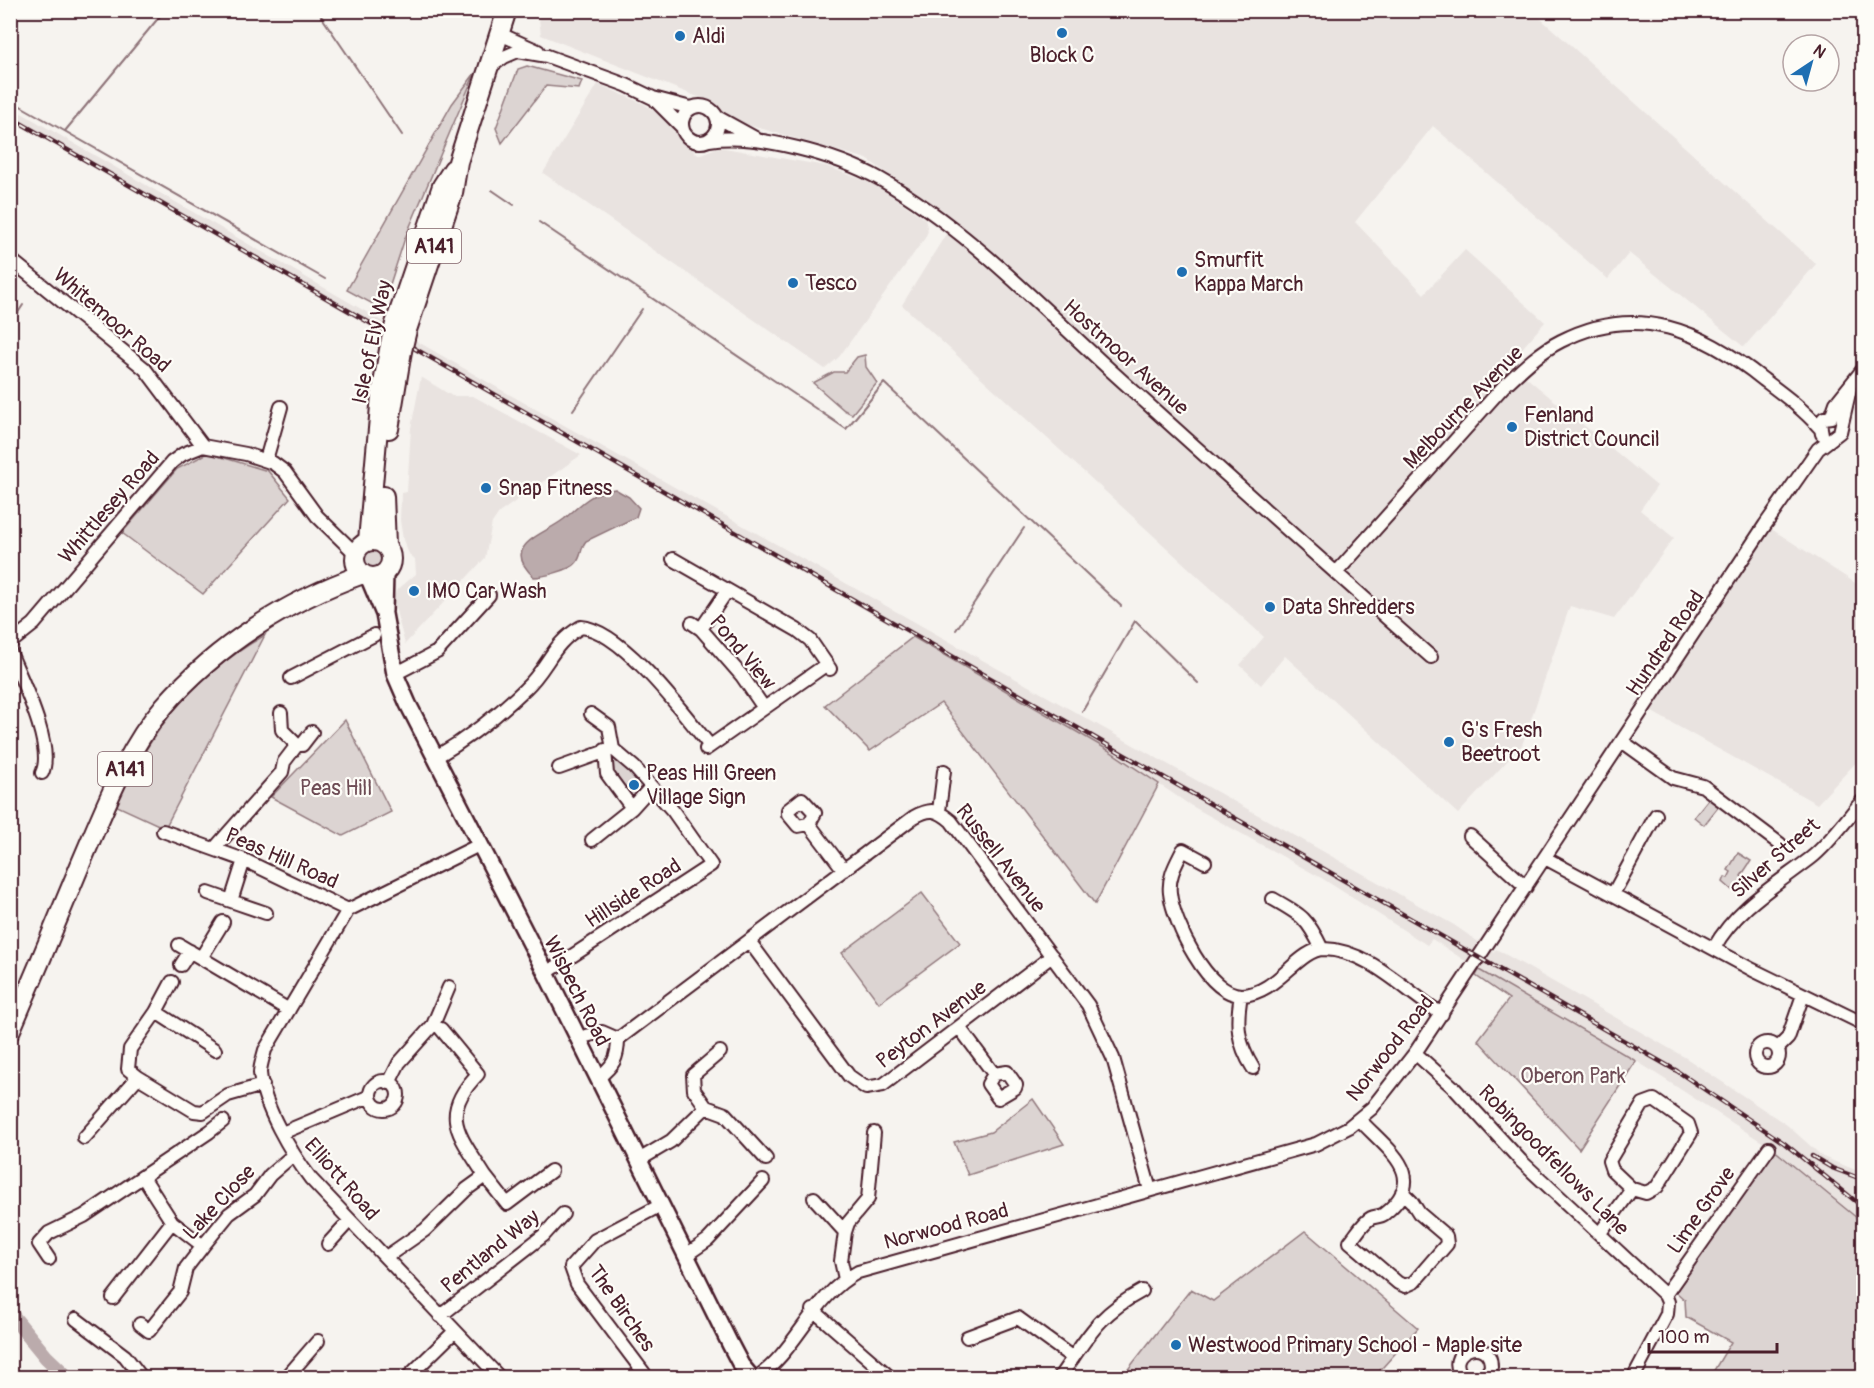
<svg xmlns="http://www.w3.org/2000/svg" width="1874" height="1388" font-family="Pangolin,sans-serif">
  <style>
    .built { fill: #e9e3e0 }
    .green { fill: #dcd4d2; stroke: #937a7e; stroke-width: 1.5 }
    .water { fill: #bbabac; stroke: #8e7378; stroke-width: 1.5 }
    .lines { fill: none; stroke-linecap: round; stroke-linejoin: round }
    .stream { stroke: #8e7378; stroke-width: 2 }
    .river { stroke: #bbabac; stroke-width: 15 }
    .minor-casing { stroke: #4a1f2b; stroke-width: 16 }
    .major-casing { stroke: #4a1f2b; stroke-width: 20 }
    .highway-casing { stroke: #4a1f2b; stroke-width: 22 }
    .minor { stroke: #fdfcf7; stroke-width: 12 }
    .major { stroke: #fdfcf7; stroke-width: 15 }
    .highway { stroke: #fdfcf7; stroke-width: 18 }
    .rail-casing { stroke: #4a1f2b; stroke-width: 4.5 }
    .rail { stroke: #fdfcf7; stroke-width: 2; stroke-dasharray: 7; stroke-linecap: butt }
    .highway-bridge-casing { stroke: #4a1f2b; stroke-width: 22; stroke-linecap: butt }
    .highway-bridge { stroke: #fdfcf7; stroke-width: 18 }
    .poi-dot { fill: #1f6fb2; stroke: #fdfcf7; stroke-width: 2 }
    .labels { text-anchor: middle; stroke-width: 4.5; stroke-linejoin: round; paint-order: stroke }
    .shield { fill: #fdfcf7; stroke: #806168; stroke-width: 1.5 }
    .shield-label { font-size: 20px; font-weight: bold; fill: #4a1f2b }
    .poi-label { font-size: 21px; fill: #4a1f2b; stroke: #fdfcf7; text-anchor: start }
    .street-label { font-size: 21px; fill: #4a1f2b; stroke: #fdfcf7 }
    .park-label { font-size: 21px; fill: #6e4c55; stroke: #fdfcf7 }
  </style>
  <rect width="100%" height="100%" fill="#f6f3ef"/>
  <filter id="ink" filterUnits="userSpaceOnUse"><feTurbulence type="fractalNoise" baseFrequency=".0167" numOctaves="2"/><feDisplacementMap in="SourceGraphic" scale="12" xChannelSelector="R" yChannelSelector="G"/><feConvolveMatrix kernelMatrix="1 2 1 2 8 2 1 2 1" color-interpolation-filters="sRGB"/></filter>
  <g filter="url(#ink)">
    <path class="built" d="M538,10L1532,11L1816,264L1744,347L1629,253L1608,279L1433,126L1355,222L1424,294L1465,250L1545,322L1509,363L1657,486L1640,510L1674,538L1614,619L1570,606L1522,745L1458,814L1285,656L1261,685L1240,665L1264,637L902,305L954,221L867,159L745,124L698,97L541,35Z
      M598,84L644,104L670,122L673,131L698,155L719,147L826,166L878,186L925,219L928,231L925,238L839,357L825,369L543,173Z
      M11,107L498,388L1454,925L1493,952L1496,949L1686,1058L1787,1125L1823,1157L1863,1173V1223L1773,1149L1638,1062L1479,970L1432,939L1427,945L1323,879L1190,805L1108,750L913,637L11,120Z
      M421,377L452,396H473L581,455L499,513L492,523L485,558L405,644L393,600L396,591L416,574L415,559L409,554L403,540L400,520L401,493L407,492L411,428Z
      M1765,525L1863,588V755L1817,804L1645,708Z"/>
    <path class="green" d="M527,66L582,81L579,89L546,86L502,143L496,128L518,69Z
      M475,73L405,238L382,309L347,290L452,104Z
      M865,355L866,367L877,383L852,414L844,410L813,383L834,372H845L857,357Z
      M208,453L268,471L290,498L203,594L122,533L177,469Z
      M363 558a10 10 0 1 1 20 0a10 10 0 1 1-20 0Z
      M265,635L165,828L115,805C155,727 188,680 265,635Z
      M913,637L1108,750L1159,784L1095,904L941,703L870,751L825,705Z
      M345,720L391,812L343,836L271,797Z
      M612,755L617,757L644,787L632,802L611,771Z
      M1709,798L1719,806L1704,825L1694,817Z
      M1738,853L1751,861L1741,876L1745,880L1732,890L1723,882L1725,877L1728,878L1731,872L1728,870Z
      M922,893L960,943L879,1003L842,953Z
      M1479,970L1636,1061L1579,1149L1478,1040L1509,999L1476,976Z
      M1033,1099L1064,1144L968,1175L954,1142L991,1132Z
      M1773,1149L1863,1223V1377H1795L1790,1374L1787,1378L1710,1377L1731,1342L1686,1317L1685,1300L1676,1292Z
      M1305,1231L1418,1328L1374,1377H1122L1191,1289L1213,1301Z"/>
    <path class="water" d="M615,489L629,497L639,508L636,517L586,541C580,548 582,557 576,563C571,570 542,577 534,577C499,545 544,535 564,519C583,503 589,493 615,489Z"/>
    <g class="lines">
      <path class="stream" d="M317,10L402,135
        M10,100L325,279
        M65,131L165,10
        M492,190L514,205
        M539,222L846,429L884,383L1121,606
        M10,325L23,305
        M573,410L642,309
        M956,630L1024,528
        M1082,712L1135,621L1198,683"/>
      <path class="river" d="M10,1313L46,1357L68,1378"/>
      <g class="minor-casing">
        <path id="minor" d="M500,34L538,51
          M490,67L504,57L518,51L547,56L626,85L653,98L691,108
          M656,101L682,127
          M682 124a18 18 0 1 1 36 0a18 18 0 1 1-36 0Z
          M717,117L755,138
          M709,140C758,133 837,155 880,179C966,228 1036,302 1108,368C1215,465 1322,561 1431,657
          M10,259L145,369L203,446
          M1822,434L1820,423L1824,418L1831,417L1836,403L1864,368
          M266,460L281,407
          M673,559L797,630L810,640L830,669
          M1336,573L1503,387C1521,370 1539,352 1561,341C1637,302 1703,331 1764,380C1784,395 1803,409 1820,428
          M692,623L701,629L742,676L764,708
          M701,629L727,591
          M10,643L34,624L172,462L183,454L203,446L246,454L273,463L285,472L317,516L356,554
          M10,652C21,679 55,747 42,773
          M395,674L437,652L489,595
          M291,678L374,635
          M281,713L282,730L297,745H302L312,732
          M1623,742L1673,778L1703,786L1780,844
          M706,749L827,664
          M605,750L607,774L632,808
          M436,757C469,738 498,715 525,689C549,667 551,644 581,627C622,630 684,714 710,746
          M559,768L612,749
          M939,811L944,771
          M809,824L798,826L788,814V810L802,799L815,813L809,824L844,870
          M163,831L244,860L348,910L479,845
          M1470,836L1526,887
          M592,840L632,808L651,787
          M215,848L282,772L284,762L297,745
          M1545,858L1753,970L1864,1024
          M244,860L231,901L266,913
          M1205,862L1183,850C1176,864 1168,877 1170,893C1173,922 1208,996 1242,995C1277,994 1298,949 1324,949C1369,950 1406,992 1442,1014
          M208,893L231,901
          M1613,894L1656,815
          M1273,899C1303,916 1307,918 1322,949
          M348,910L265,1050C263,1058 260,1066 260,1073C263,1106 291,1153 311,1179L500,1378
          M749,941L849,1076L866,1088L883,1085L1052,956
          M179,945L289,1010
          M1714,948C1736,908 1776,885 1811,858C1831,842 1847,818 1864,799
          M201,958L223,922
          M181,965L190,951
          M546,973L711,865L673,811L634,767L613,749L609,727L591,714
          M1241,995C1236,1023 1237,1043 1253,1068
          M156,1012L215,1050
          M959,1027L994,1074L1007,1072L1016,1085L1015,1088L998,1098L988,1084L994,1074
          M578,1038L602,1032L618,1039C618,1059 613,1066 598,1078
          M618,1039L914,817C930,808 937,809 951,821L1088,1005L1113,1058L1150,1190
          M1755 1055a12 12 0 1 1 24 0a12 12 0 1 1-24 0Z
          M1778,1048L1788,1038L1803,995
          M720,1052L693,1075L694,1090L706,1107L725,1114L766,1159
          M1415,1053L1453,1087L1521,1161L1665,1295L1668,1302L1667,1314L1633,1378
          M138,1077L128,1069L130,1049L156,1012L172,982
          M370 1095a14 14 0 1 1 28 0a14 14 0 1 1-28 0Z
          M389,1083L399,1063L433,1025L449,987
          M1359,1119C1387,1150 1432,1176 1384,1214C1380,1217 1375,1216 1371,1218C1363,1222 1356,1235 1350,1242L1398,1283L1405,1286L1414,1282L1447,1244L1446,1236L1419,1213L1412,1202L1402,1192
          M282,1133L370,1096
          M84,1138L138,1077L194,1111L203,1112L228,1095L263,1085
          M639,1160L671,1141L706,1107
          M485,1176L507,1204L551,1171
          M143,1177L172,1222L203,1246
          M814,1198L845,1232L841,1261L845,1279
          M845,1232L848,1223L868,1199L874,1133
          M1600,1233L1632,1189L1612,1170L1609,1161L1643,1104L1654,1100L1688,1124L1691,1133L1657,1187L1646,1193L1632,1189
          M328,1244L350,1220
          M686,1255L708,1240L763,1181
          M386,1257L425,1230L467,1189L485,1176C459,1134 438,1115 478,1074L441,1029
          M49,1259L39,1244L49,1233L84,1216L209,1132L223,1121
          M1665,1295L1769,1148
          M113,1298L172,1222
          M813,1310L891,1378
          M440,1316L544,1235L563,1214
          M76,1319L125,1356L142,1378
          M140,1324L149,1331L180,1292L186,1268L203,1246L229,1214L255,1195L270,1175L293,1155
          M967,1337L1018,1318L1073,1358
          M644,1373L577,1284L571,1267L595,1240L661,1205
          M286,1378L318,1341
          M407,1378L455,1331
          M756,1378C797,1351 812,1296 858,1272L1316,1144L1349,1127L1372,1108L1415,1053L1765,525L1818,449L1840,432L1850,389
          M1059,1378C1088,1337 1097,1315 1142,1291
          M1465,1378C1438,1353 1491,1331 1491,1367L1484,1378"/>
      </g>
      <g class="major-casing">
        <path id="major" d="M368,576L384,614L395,674L408,704L546,973L730,1344L741,1365L752,1378
          M384,611L385,573"/>
      </g>
      <g class="highway-casing">
        <path id="highway" d="M395,324L442,186L453,169
          M407,330L453,193L458,162L507,10
          M389,429L402,351
          M384,496L386,545
          M355 559a18 18 0 1 1 36 0a18 18 0 1 1-36 0Z
          M368,541L381,395L390,344
          M10,1032C34,976 58,919 81,863C104,810 126,750 164,706C217,645 287,601 363,574"/>
      </g>
      <use href="#minor" class="minor"/>
      <use href="#major" class="major"/>
      <use href="#highway" class="highway"/>
      <g class="rail-casing">
        <path id="rail" d="M10,117L1677,1071L1784,1143L1864,1208
          M1812,1156L1832,1168L1864,1180"/>
      </g>
      <use href="#rail" class="rail"/>
      <g class="highway-bridge-casing">
        <path id="highway-bridge" d="M390,344L395,324
          M402,351L407,330"/>
      </g>
      <use href="#highway-bridge" class="highway-bridge"/>
    </g>
  </g>
  <g class="poi-dot">
    <circle cx="1062" cy="33" r="6"/>
    <circle cx="680" cy="36" r="6"/>
    <circle cx="1182" cy="272" r="6"/>
    <circle cx="793" cy="283" r="6"/>
    <circle cx="1512" cy="427" r="6"/>
    <circle cx="486" cy="488" r="6"/>
    <circle cx="414" cy="591" r="6"/>
    <circle cx="1270" cy="607" r="6"/>
    <circle cx="1449" cy="742" r="6"/>
    <circle cx="634" cy="785" r="6"/>
    <circle cx="1176" cy="1345" r="6"/>
  </g>
  <g class="labels">
    <g class="shield">
      <rect x="407" y="229" width="54" height="34" rx="4.5"/>
      <rect x="98" y="752" width="54" height="34" rx="4.5"/>
    </g>
    <g class="shield-label">
      <text x="434" y="253">A141</text>
      <text x="125" y="776">A141</text>
    </g>
    <g class="poi-label">
      <text x="692" y="43">Aldi</text>
      <text x="1062" y="62" text-anchor="middle">Block C</text>
      <text x="1194" y="267">Smurfit<tspan x="1194" dy="24">Kappa March</tspan></text>
      <text x="805" y="290">Tesco</text>
      <text x="1524" y="422">Fenland<tspan x="1524" dy="24">District Council</tspan></text>
      <text x="498" y="495">Snap Fitness</text>
      <text x="426" y="598">IMO Car Wash</text>
      <text x="1282" y="614">Data Shredders</text>
      <text x="1461" y="737">G's Fresh<tspan x="1461" dy="24">Beetroot</tspan></text>
      <text x="646" y="780">Peas Hill Green<tspan x="646" dy="24">Village Sign</tspan></text>
      <text x="1188" y="1352">Westwood Primary School - Maple site</text>
    </g>
    <g class="street-label">
      <text transform="translate(112 320) rotate(41)" y="7">Whitemoor Road</text>
      <text transform="translate(372 342) rotate(-78)" y="7">Isle of Ely Way</text>
      <text transform="translate(1126 357) rotate(42)" y="7">Hostmoor Avenue</text>
      <text transform="translate(1463 407) rotate(-46)" y="7">Melbourne Avenue</text>
      <text transform="translate(109 507) rotate(-49)" y="7">Whittlesey Road</text>
      <text transform="translate(1665 643) rotate(-56)" y="7">Hundred Road</text>
      <text transform="translate(743 652) rotate(50)" y="7">Pond View</text>
      <text transform="translate(282 858) rotate(24)" y="7">Peas Hill Road</text>
      <text transform="translate(1001 858) rotate(52)" y="7">Russell Avenue</text>
      <text transform="translate(1775 858) rotate(-41)" y="7">Silver Street</text>
      <text transform="translate(633 893) rotate(-33)" y="7">Hillside Road</text>
      <text transform="translate(577 991) rotate(63)" y="7">Wisbech Road</text>
      <text transform="translate(931 1024) rotate(-37)" y="7">Peyton Avenue</text>
      <text transform="translate(1390 1048) rotate(-52)" y="7">Norwood Road</text>
      <text transform="translate(1554 1160) rotate(45)" y="7">Robingoodfellows Lane</text>
      <text transform="translate(342 1179) rotate(49)" y="7">Elliott Road</text>
      <text transform="translate(219 1202) rotate(-47)" y="7">Lake Close</text>
      <text transform="translate(1701 1210) rotate(-55)" y="7">Lime Grove</text>
      <text transform="translate(946 1226) rotate(-15)" y="7">Norwood Road</text>
      <text transform="translate(490 1251) rotate(-39)" y="7">Pentland Way</text>
      <text transform="translate(622 1308) rotate(55)" y="7">The Birches</text>
    </g>
    <g class="park-label">
      <text x="336" y="795">Peas Hill</text>
      <text x="1573" y="1083">Oberon Park</text>
    </g>
  </g>
  <rect width="1874" height="1388" fill="none" stroke="#fdfcf7" stroke-width="36"/>
  <rect x="18" y="18" width="1838" height="1352" fill="none" stroke="#4a1f2b" stroke-width="2" filter="url(#ink)"/>
  <g transform="translate(1811 63) rotate(36)"><circle r="28" fill="#fdfcf7" stroke="#b5a4a5" stroke-width="1.5"/>
  <path d="M0-4.5L10 22L0 15L-10 22Z" fill="#1f6fb2"/>
  <text y="-9" font-size="16" font-weight="bold" text-anchor="middle" fill="#4a1f2b">N</text>
  </g>
  <path d="M1649 1343v9h128v-9" fill="none" stroke="#4a1f2b" stroke-width="3"/>
  <text x="1658" y="1343" font-size="18" fill="#4a1f2b" stroke="#fdfcf7" stroke-width="4.5" paint-order="stroke">100 m</text>
</svg>
